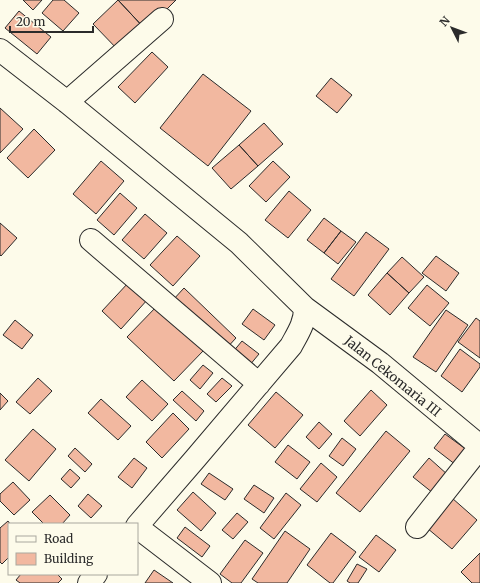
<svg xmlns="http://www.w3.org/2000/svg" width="480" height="583" font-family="Merriweather,serif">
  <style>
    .building { fill: #f2b8a0; stroke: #2b2b2b }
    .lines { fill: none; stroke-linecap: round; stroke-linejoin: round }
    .minor-casing { stroke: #2b2b2b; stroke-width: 24 }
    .minor { stroke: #fdfbea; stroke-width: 22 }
    .labels { text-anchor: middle; stroke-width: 3; stroke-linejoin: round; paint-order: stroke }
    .street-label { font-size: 13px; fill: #2b2b2b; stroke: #fdfbea }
  </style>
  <rect width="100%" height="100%" fill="#fdfbea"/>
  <path class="building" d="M23,0H42L33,10Z
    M53,0H64L79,13L63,31L42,13Z
    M118,0L146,30L121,53L93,24Z
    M118,0H176L146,30Z
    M19,11L51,37L37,54L5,28Z
    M152,52L168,67L135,103L118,87Z
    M203,74L251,111L208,166L160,128Z
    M331,78L352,95L337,113L316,96Z
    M0,108L23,129L0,153Z
    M264,123L283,144L258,166L239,145Z
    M34,129L55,150L28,178L7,158Z
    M239,145L258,166L231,189L212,168Z
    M101,161L124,181L96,214L73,194Z
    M273,161L290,177L266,202L249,186Z
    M289,191L311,210L288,238L265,220Z
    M120,193L137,208L114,235L97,220Z
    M145,214L167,233L144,259L122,240Z
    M324,218L341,231L324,253L307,240Z
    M0,223L17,238L1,256L0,255Z
    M341,231L356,242L338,264L324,253Z
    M366,232L389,249L354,296L331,279Z
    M177,236L200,256L173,286L150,265Z
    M436,256L459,273L446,291L422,273Z
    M402,257L424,277L409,293L387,273Z
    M387,273L409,293L390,315L368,295Z
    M129,282L148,299L121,329L102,311Z
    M427,285L449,303L430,326L408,308Z
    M184,288L236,338L224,351L172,301Z
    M158,305L204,350L174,381L127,337Z
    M253,309L275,325L264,340L242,324Z
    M446,310L468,325L436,372L413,357Z
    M476,318L480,321V358L458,342Z
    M15,320L33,335L22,349L3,335Z
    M242,341L259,354L249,366L232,353Z
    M460,349L480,364V367L462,392L441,376Z
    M203,365L213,373L200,389L190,380Z
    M38,378L52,391L30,414L16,402Z
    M222,378L232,386L216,402L207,394Z
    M142,380L168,404L152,421L126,397Z
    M371,390L387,405L360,436L344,421Z
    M182,391L204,411L196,421L173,400Z
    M276,392L303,415L275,448L248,425Z
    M0,393L8,401L0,410Z
    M101,399L131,426L118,440L88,413Z
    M173,413L189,429L162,458L146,442Z
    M319,422L332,434L319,449L306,437Z
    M33,429L56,449L29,481L5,460Z
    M386,431L410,451L360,512L336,493Z
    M445,434L467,450L456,465L434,448Z
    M342,438L356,449L343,466L329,456Z
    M288,445L310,462L297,479L275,462Z
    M75,448L92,464L85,472L68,456Z
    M134,458L147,468L132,488L118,477Z
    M429,458L448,475L433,493L413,477Z
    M321,463L337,477L317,502L300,489Z
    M70,469L80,478L71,488L61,479Z
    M209,473L233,489L225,500L201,484Z
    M13,482L30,500L14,515L0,501V494Z
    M254,485L274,498L264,513L244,499Z
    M193,492L216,513L201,531L177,510Z
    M286,493L301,505L274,539L260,528Z
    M88,494L102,506L91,518L78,506Z
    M50,495L70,515L62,524H44L32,512Z
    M452,498L477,520L452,549L427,528Z
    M237,513L248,522L233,539L222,530Z
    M8,521L10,524H9V557L2,564L0,562V528Z
    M185,527L210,546L202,557L177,538Z
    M285,531L310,549L287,583H258L252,579Z
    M331,533L356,552L333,583H330L307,565Z
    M376,535L396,550L379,572L359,557Z
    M245,540L263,553L241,583H232L220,574Z
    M480,553V583H472L461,572Z
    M357,564L367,569L358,583H350L347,581Z
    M154,570L173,583H145Z
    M21,574H57L62,579L58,583H20L16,580Z"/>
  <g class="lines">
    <g class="minor-casing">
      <path id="minor" d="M0,50L67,102L239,243L305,308C305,323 298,333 291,346L195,459L137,526
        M67,102L162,19
        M91,240L259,384
        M305,308L380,363L480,446
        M137,527L210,583
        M417,527L480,447
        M89,583L96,574"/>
    </g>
    <use href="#minor" class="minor"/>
  </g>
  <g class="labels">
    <g class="street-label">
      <text transform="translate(393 376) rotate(39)" y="5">Jalan Cekomaria III</text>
    </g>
  </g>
  <rect x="8" y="523" width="130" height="52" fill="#fdfbea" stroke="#a9a89e"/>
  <rect x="16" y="536" width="20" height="6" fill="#fdfbea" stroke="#a9a89e"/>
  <text x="44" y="543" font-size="12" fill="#2b2b2b">Road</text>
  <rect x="16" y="553" width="20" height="12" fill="#f2b8a0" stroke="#a9a89e"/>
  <text x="44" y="563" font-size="12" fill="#2b2b2b">Building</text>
  <g transform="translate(452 28) rotate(312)" stroke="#fdfbea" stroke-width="3" paint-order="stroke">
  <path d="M0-3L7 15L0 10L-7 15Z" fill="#2b2b2b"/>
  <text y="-6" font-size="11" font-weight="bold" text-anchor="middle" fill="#2b2b2b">N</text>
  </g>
  <path d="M10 26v6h83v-6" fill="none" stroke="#2b2b2b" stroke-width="2"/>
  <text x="16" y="26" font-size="12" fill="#2b2b2b" stroke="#fdfbea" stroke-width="3" paint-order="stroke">20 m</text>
</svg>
